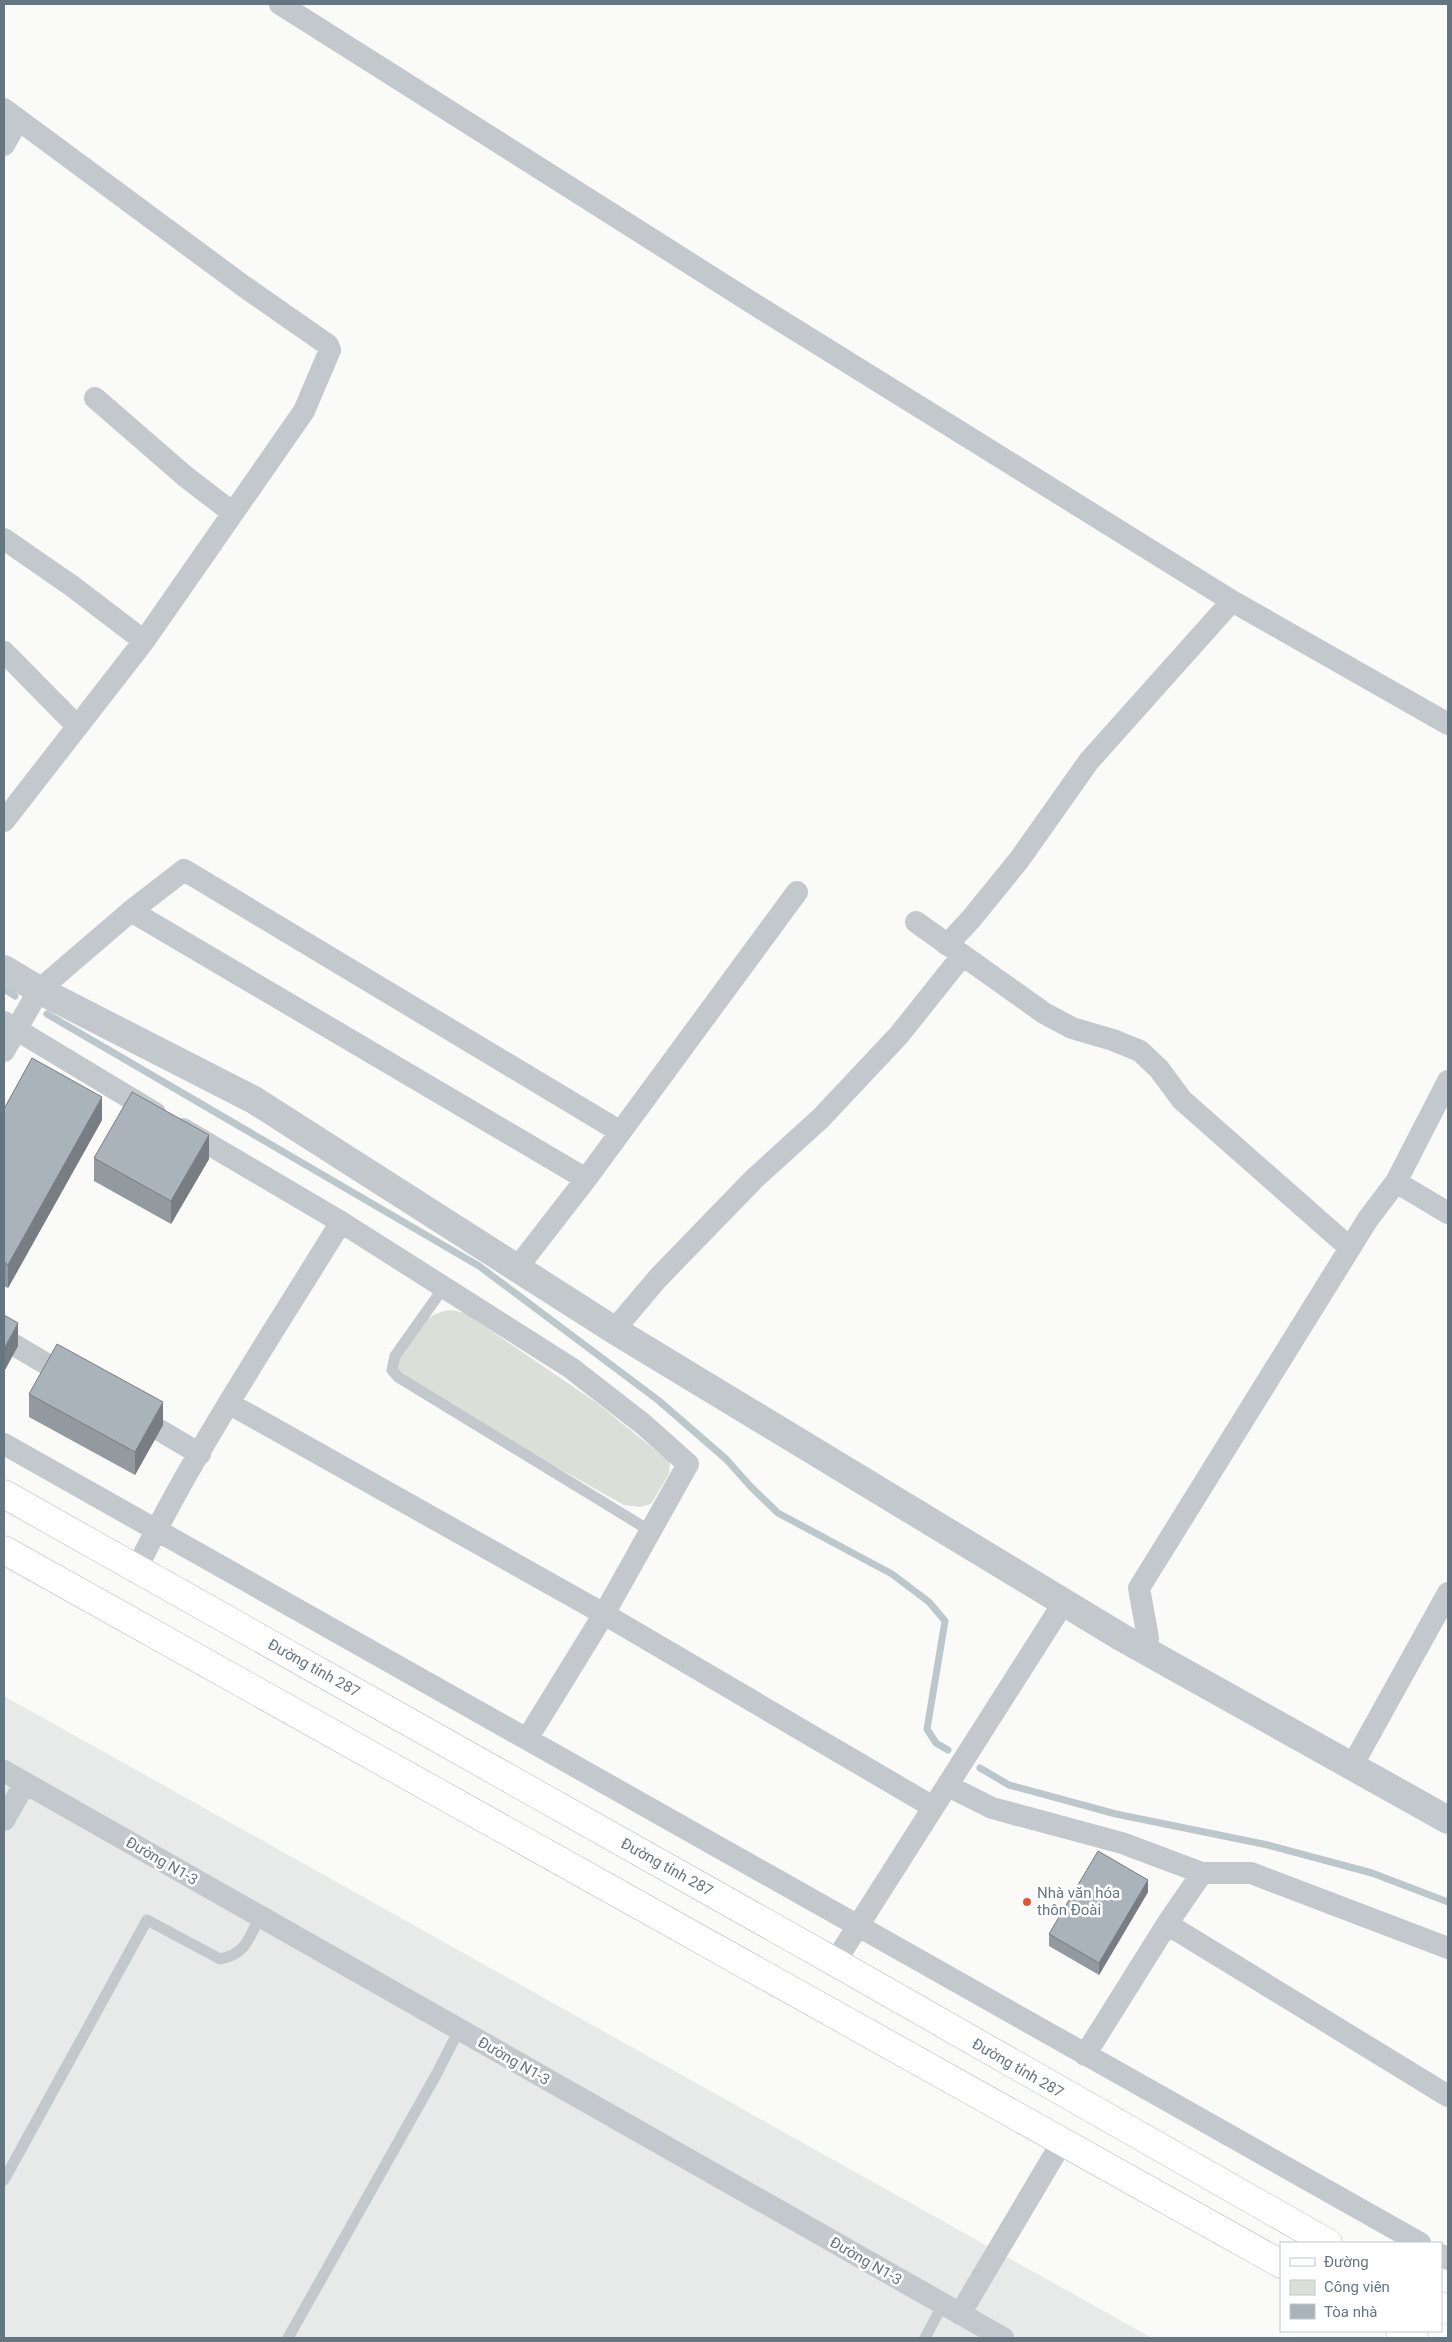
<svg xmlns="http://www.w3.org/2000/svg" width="1452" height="2342" font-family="Roboto,sans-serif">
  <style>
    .built { fill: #e8e9e9 }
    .green { fill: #dadfd7 }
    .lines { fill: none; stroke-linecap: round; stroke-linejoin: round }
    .stream { stroke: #bbc7cb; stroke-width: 7 }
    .primary-casing { stroke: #b5babe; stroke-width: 29 }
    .service { stroke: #c3c8cc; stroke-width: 11 }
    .minor { stroke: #c3c8cc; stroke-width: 22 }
    .tertiary { stroke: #c3c8cc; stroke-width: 28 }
    .primary { stroke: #fff; stroke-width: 28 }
    .wall { fill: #929a9f }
    .shaded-wall { fill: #777d82 }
    .building { fill: #aab3b9; stroke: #777d82 }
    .poi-dot { fill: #e4572e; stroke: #fff; stroke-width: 2 }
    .labels { text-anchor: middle; stroke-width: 5; stroke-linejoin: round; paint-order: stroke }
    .street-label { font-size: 15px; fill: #657683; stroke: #fff }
    .poi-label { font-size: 15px; fill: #657683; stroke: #fff; text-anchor: start }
  </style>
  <rect width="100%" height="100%" fill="#fafaf8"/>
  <path class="built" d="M4,1696L1152,2338H4Z"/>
  <path class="green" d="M451,1310L465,1313L597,1403L670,1462L669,1474L651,1504L640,1507L624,1505L406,1383L394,1364C409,1340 420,1313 451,1310Z"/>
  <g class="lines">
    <path class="stream" d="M4,989L15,996
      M47,1014L479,1266L658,1400L726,1459L751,1487L778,1513L892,1574L929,1602L945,1621L927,1729L936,1743L948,1750
      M980,1768L1009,1785L1116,1814L1268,1845L1372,1873L1448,1902"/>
    <g class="primary-casing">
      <path id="primary" d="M4,1494L835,1962L1328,2243
        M4,1550L1281,2264
        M1441,2306L1448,2310
        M1400,2331L1414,2338"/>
    </g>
    <path class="service" d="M444,1287L395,1356L392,1370L398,1377L652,1532
      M4,2180L147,1920L220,1959C246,1954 249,1938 260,1916
      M288,2338L436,2075L459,2030
      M925,2338L943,2304"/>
    <path class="minor" d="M280,4L746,299L1232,601L1448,724
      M4,109L242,285L328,345L330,350L304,411L144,641L4,821
      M4,145L18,120
      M95,398L186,477L233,513
      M4,539L72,586L144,641
      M4,652L77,726
      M131,911L586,1179
      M916,922L1044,1013L1072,1028L1113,1040L1140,1051L1159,1069L1182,1100L1350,1248
      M947,945L971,919L1019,860L1089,761L1232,601
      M4,1022L155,1113
      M4,1051L39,990L131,911L184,870L619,1131
      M1396,1182L1448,1213
      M341,1222L571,1368L643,1424L688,1464L604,1614L527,1739
      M517,1268L586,1179L797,892
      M614,1330L658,1278L754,1179L821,1118L899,1035L962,956
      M4,1339L72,1379
      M230,1404L604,1614L933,1807
      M134,1415L200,1454
      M4,1444L1420,2243
      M137,1568C196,1448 271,1336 341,1222L183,1129
      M1145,1649L1148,1638L1139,1588L1368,1219L1396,1182L1448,1081
      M1352,1766L1448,1593
      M4,1771L1003,2338
      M948,1786L992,1808L1122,1843L1202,1873
      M4,1820L25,1783
      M1167,1924L1448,2096
      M835,1962L1064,1602
      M1085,2055L1167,1924L1202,1873H1251L1448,1948
      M1441,2255L1448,2259
      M960,2314L1062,2142"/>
    <path class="tertiary" d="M4,969L39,990L254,1100L614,1330L1121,1637L1448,1820"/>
    <use href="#primary" class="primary"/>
  </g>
  <path class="wall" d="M4,1109L102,1120L8,1288L4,1286Z
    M94,1158L209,1159L171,1224L94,1181Z
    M29,1394L163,1425L135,1475L29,1417Z
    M1148,1892L1099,1975L1049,1946V1934Z"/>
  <path class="shaded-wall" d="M102,1097V1120L8,1288V1265Z
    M209,1135V1159L171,1224V1201Z
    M18,1323V1346L4,1372V1349Z
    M163,1402V1425L135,1475V1452Z
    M1148,1880V1892L1099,1975V1963Z"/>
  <path class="building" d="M32,1058L102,1097L8,1265L4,1262V1109Z
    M132,1092L209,1135L171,1201L94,1158Z
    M4,1315L18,1323L4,1349Z
    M57,1344L163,1402L135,1452L29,1394Z
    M1098,1851L1148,1880L1099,1963L1049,1934Z"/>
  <circle class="poi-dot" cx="1027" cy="1902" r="5"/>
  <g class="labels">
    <g class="street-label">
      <text transform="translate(314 1668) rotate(29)" y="5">Đường tỉnh 287</text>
      <text transform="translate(162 1861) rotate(30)" y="5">Đường N1-3</text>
      <text transform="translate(667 1867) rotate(29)" y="5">Đường tỉnh 287</text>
      <text transform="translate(514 2061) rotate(30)" y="5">Đường N1-3</text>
      <text transform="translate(1018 2068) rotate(30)" y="5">Đường tỉnh 287</text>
      <text transform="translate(866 2261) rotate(30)" y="5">Đường N1-3</text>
    </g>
    <g class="poi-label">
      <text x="1037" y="1898">Nhà văn hóa<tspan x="1037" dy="17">thôn Đoài</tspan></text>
    </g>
  </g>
  <rect width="1452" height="2342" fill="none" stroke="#657683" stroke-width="10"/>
  <rect x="1280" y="2242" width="162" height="90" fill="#ffffff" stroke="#c1c8cd"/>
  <rect x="1290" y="2258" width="25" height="8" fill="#ffffff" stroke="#c1c8cd"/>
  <text x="1324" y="2267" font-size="15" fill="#657683">Đường</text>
  <rect x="1290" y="2280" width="25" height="15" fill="#dadfd7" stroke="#c1c8cd"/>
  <text x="1324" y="2292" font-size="15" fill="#657683">Công viên</text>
  <rect x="1290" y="2304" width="25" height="15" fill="#aab3b9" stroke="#c1c8cd"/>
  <text x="1324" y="2317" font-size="15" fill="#657683">Tòa nhà</text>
</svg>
